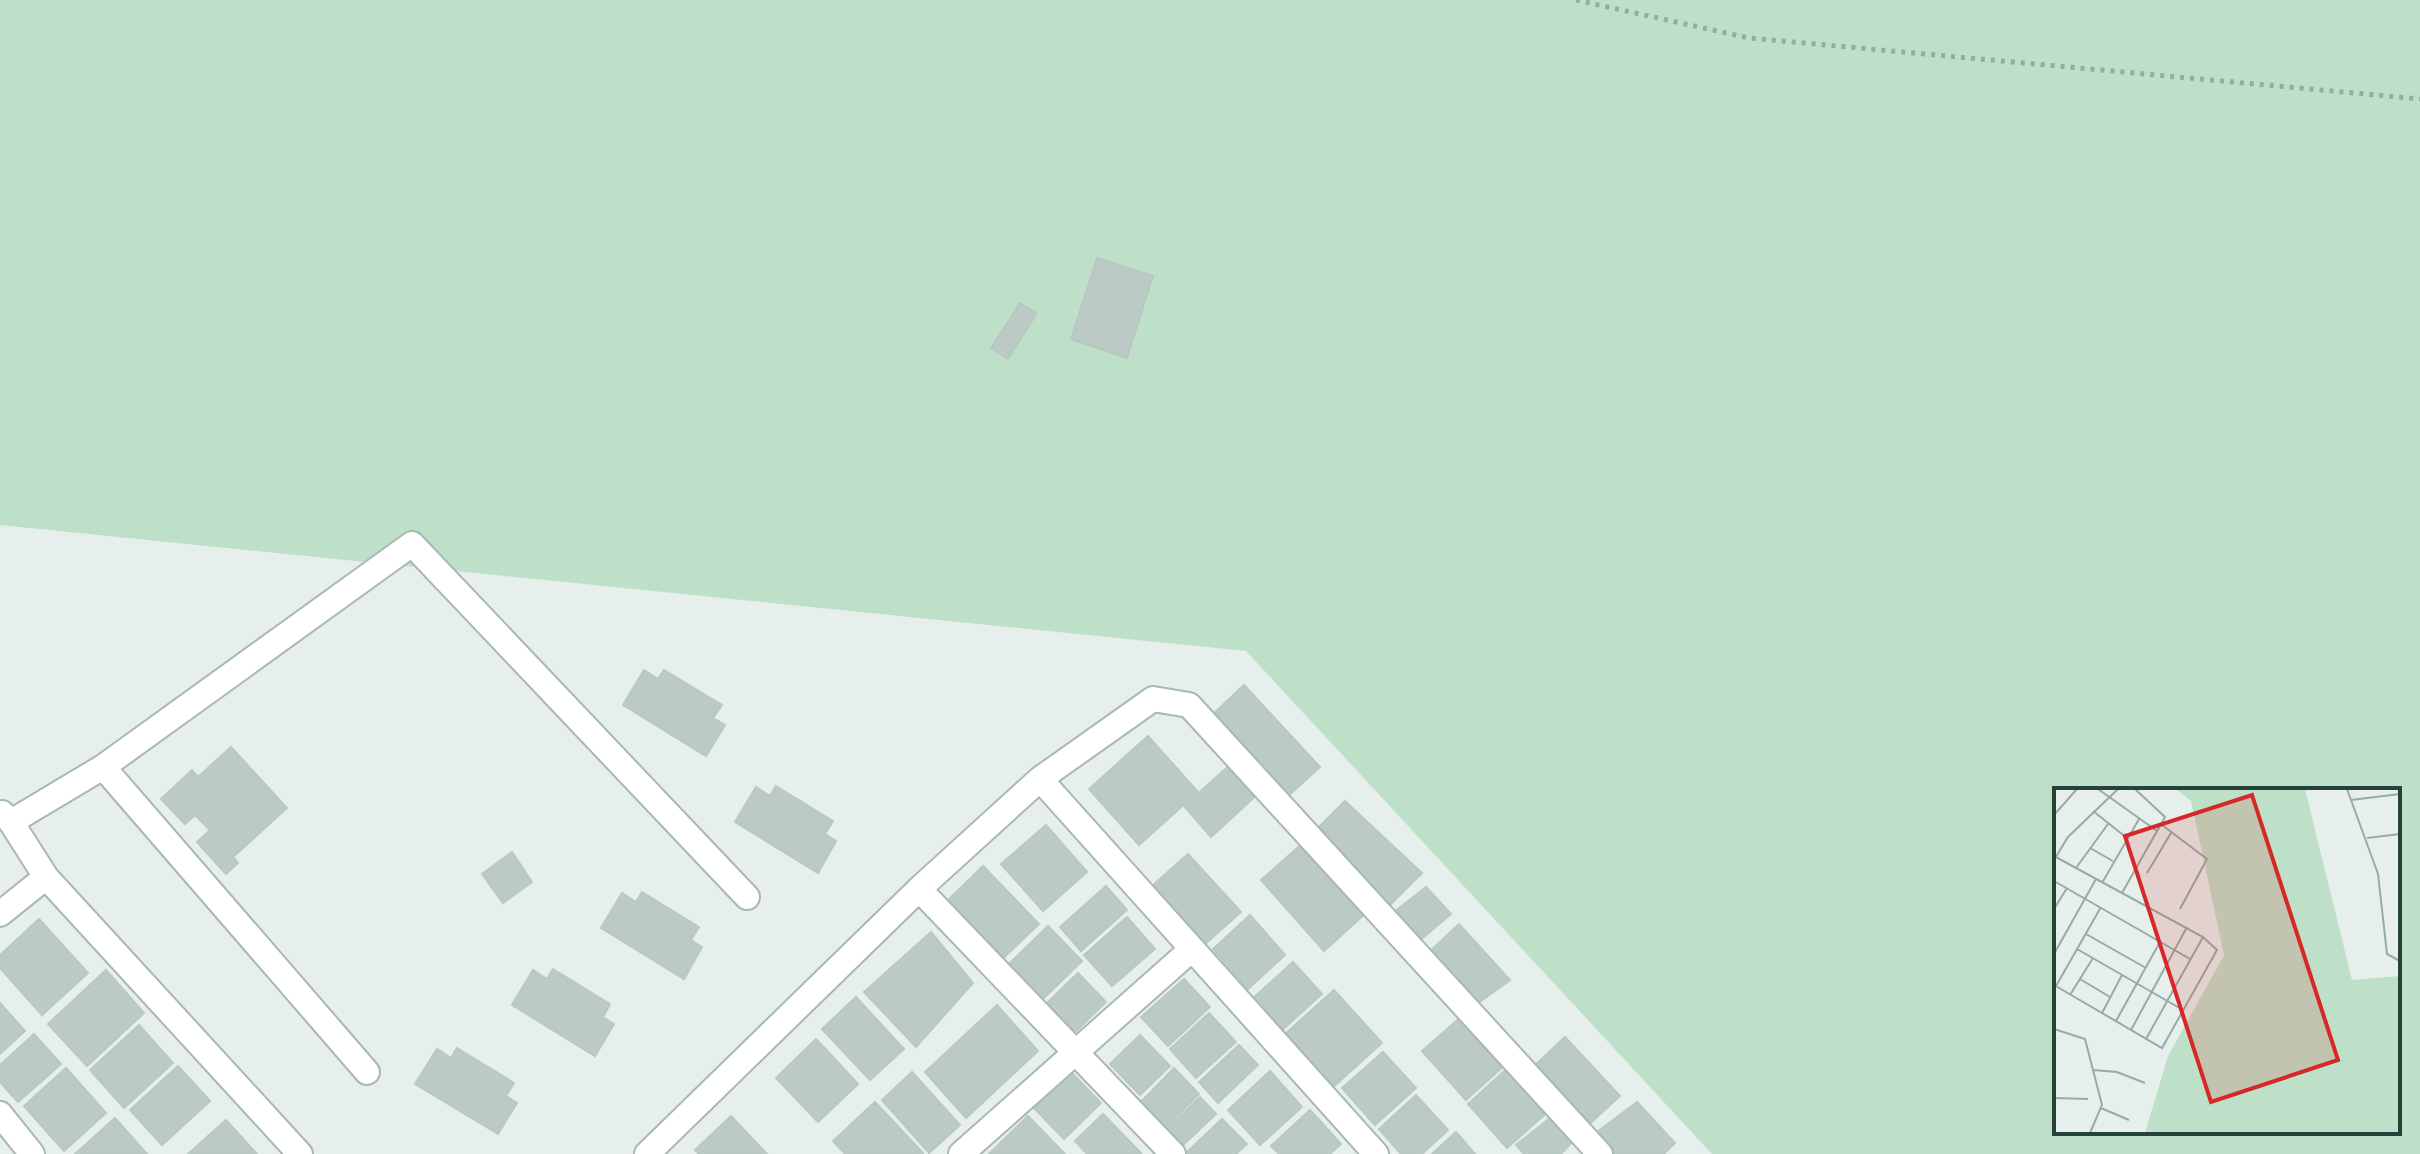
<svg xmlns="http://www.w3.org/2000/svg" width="2420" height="1154" font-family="'Varela Round',sans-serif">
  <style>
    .green { fill: #bfe0c8; fill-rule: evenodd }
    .building { fill: #bbcac4; stroke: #b8c9c2; stroke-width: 2 }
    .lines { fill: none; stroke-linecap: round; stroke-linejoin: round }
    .minor-casing { stroke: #a8b8b2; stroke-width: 28 }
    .path { stroke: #86b3a5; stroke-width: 5; stroke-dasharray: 4 6; stroke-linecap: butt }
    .minor { stroke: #fff; stroke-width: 24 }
    .inset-road { fill: none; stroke: #98aaa4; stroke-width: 2 }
    .view { fill: #d62828; fill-opacity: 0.15; stroke: #d62828; stroke-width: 4 }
    .inset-edge { fill: none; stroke: #24423a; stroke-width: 4 }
  </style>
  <rect width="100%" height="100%" fill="#e6efeb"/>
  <path class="green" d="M0,0H2420V1154H1712L1246,651L0,525ZM2056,790H2398V1132H2056Z"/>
  <path class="building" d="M1097,258L1153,276L1127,358L1071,339Z
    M1020,303L1037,313L1008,359L991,348Z
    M644,670L658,679L664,670L722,705L713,718L725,725L706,756L623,705Z
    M1244,685L1320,767L1286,798L1211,716Z
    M1148,736L1198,792L1139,845L1089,789Z
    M231,747L287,808L233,857L238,863L226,874L197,842L210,830L195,815L185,824L161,799L192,770L198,777Z
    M1232,763L1259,793L1211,837L1184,806Z
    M776,786L833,821L825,834L836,841L818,873L735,822L756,787L770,796Z
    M1345,801L1422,873L1386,909L1314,832Z
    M1046,825L1087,872L1043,911L1001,864Z
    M1304,842L1366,913L1324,951L1261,880Z
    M512,852L532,882L503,903L482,874Z
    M1188,854L1241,912L1204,945L1152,886Z
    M983,866L1039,924L996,965L940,908Z
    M1106,886L1127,910L1081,951L1060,927Z
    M1426,887L1451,914L1417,943L1390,915Z
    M642,892L699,927L691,940L702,947L684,979L601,928L622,893L636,902Z
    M1250,915L1285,955L1248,989L1213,949Z
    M1127,917L1155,949L1112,986L1084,955Z
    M39,919L88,973L42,1015L0,968V955Z
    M1459,924L1510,980L1474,1006L1427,954Z
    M1048,926L1082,961L1042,1000L1008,965Z
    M931,932L973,983L916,1047L864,992Z
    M1293,962L1322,994L1281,1031L1252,999Z
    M553,969L610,1004L603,1017L614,1024L595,1056L512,1005L533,970L547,979Z
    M106,970L144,1013L87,1066L48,1024Z
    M1078,973L1106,1002L1074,1033L1046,1004Z
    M1184,979L1210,1007L1168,1046L1141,1017Z
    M1334,990L1382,1043L1333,1087L1285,1034Z
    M856,997L904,1049L870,1080L822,1029Z
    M0,1003L25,1031L0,1054Z
    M997,1005L1038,1051L966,1118L925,1072Z
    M1209,1013L1236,1042L1196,1078L1170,1049Z
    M1463,1015L1506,1064L1466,1100L1422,1051Z
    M139,1025L173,1063L124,1108L90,1070Z
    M34,1034L61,1064L18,1102L0,1082V1065Z
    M1140,1035L1170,1066L1140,1095L1110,1064Z
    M1565,1037L1620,1096L1585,1128L1531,1069Z
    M816,1039L858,1084L818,1122L776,1078Z
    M1239,1045L1258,1065L1218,1103L1199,1082Z
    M457,1048L514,1083L506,1096L517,1103L498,1134L415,1084L437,1049L451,1058Z
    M1383,1052L1416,1088L1375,1125L1342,1088Z
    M1511,1065L1550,1110L1507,1148L1468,1104Z
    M178,1066L210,1101L162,1145L130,1110Z
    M66,1068L106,1113L64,1151L24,1106Z
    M1174,1068L1199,1094L1163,1130L1138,1105Z
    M1068,1069L1101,1103L1064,1139L1031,1105Z
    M1270,1071L1302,1107L1260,1145L1228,1110Z
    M912,1072L960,1125L929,1153L882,1100Z
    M1416,1095L1448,1130L1422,1154H1401L1379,1129Z
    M1200,1097L1216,1114L1181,1147L1165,1131Z
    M875,1102L923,1153V1154H845L833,1141Z
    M1637,1102L1675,1143L1664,1154H1612L1593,1135Z
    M1310,1110L1341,1144L1330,1154H1279L1271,1146Z
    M1103,1114L1141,1153L1139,1154H1087L1075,1141Z
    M1554,1115L1574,1140L1561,1154H1524L1516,1145Z
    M731,1116L767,1154H699L695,1150Z
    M1028,1116L1065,1154H989Z
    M115,1118L147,1154H75Z
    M1222,1119L1247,1144L1236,1154H1189L1187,1152Z
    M226,1120L256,1153L188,1154Z
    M1456,1132L1475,1154H1432Z"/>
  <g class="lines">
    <g class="minor-casing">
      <path id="minor" d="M103,767L367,1072
        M1040,779L1376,1154
        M2,813L11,822L46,877L300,1154
        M11,822L103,767L412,544L747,897
        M919,889L1173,1154
        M0,914L46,877
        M0,1114L32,1154
        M647,1154L919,889L1040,779L1153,699L1189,705L1600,1154
        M961,1154L1192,949"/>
    </g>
    <path class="path" d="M1576,0L1749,38L2420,99"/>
    <use href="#minor" class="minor"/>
  </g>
  <g transform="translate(2054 788)">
    <rect width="346" height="346" fill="#e6efeb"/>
    <path d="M122,1H251L298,192L346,188V345H91L114,268L170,167L137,13Z" fill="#bfe0c8"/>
    <path class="inset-road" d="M44,1L103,43M293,1L324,86L333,166L346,173M297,12L346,6M39,23L73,50M0,27L23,1M108,37L153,71L126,121M313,50L346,46M36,60L59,73M0,68L149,149L163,162L108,260L0,197M0,72L14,49L64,1M22,80L54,36M93,85L117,45M0,93L136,171M48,95L85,31M68,105L111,29L81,1M0,121L13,100M32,146L92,180M23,161L129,222M0,166L42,91M26,191L56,209M2,198L47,119M16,207L39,170M48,225L68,187M62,233L106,154M0,241L31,251L48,317L36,345M77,242L133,139M92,251L149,149M39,282L63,284L91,295M0,310L34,311M47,320L75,332"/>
    <path class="view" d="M198,7L284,272L157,314L71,48Z"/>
    <rect width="346" height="346" class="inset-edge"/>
  </g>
</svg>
